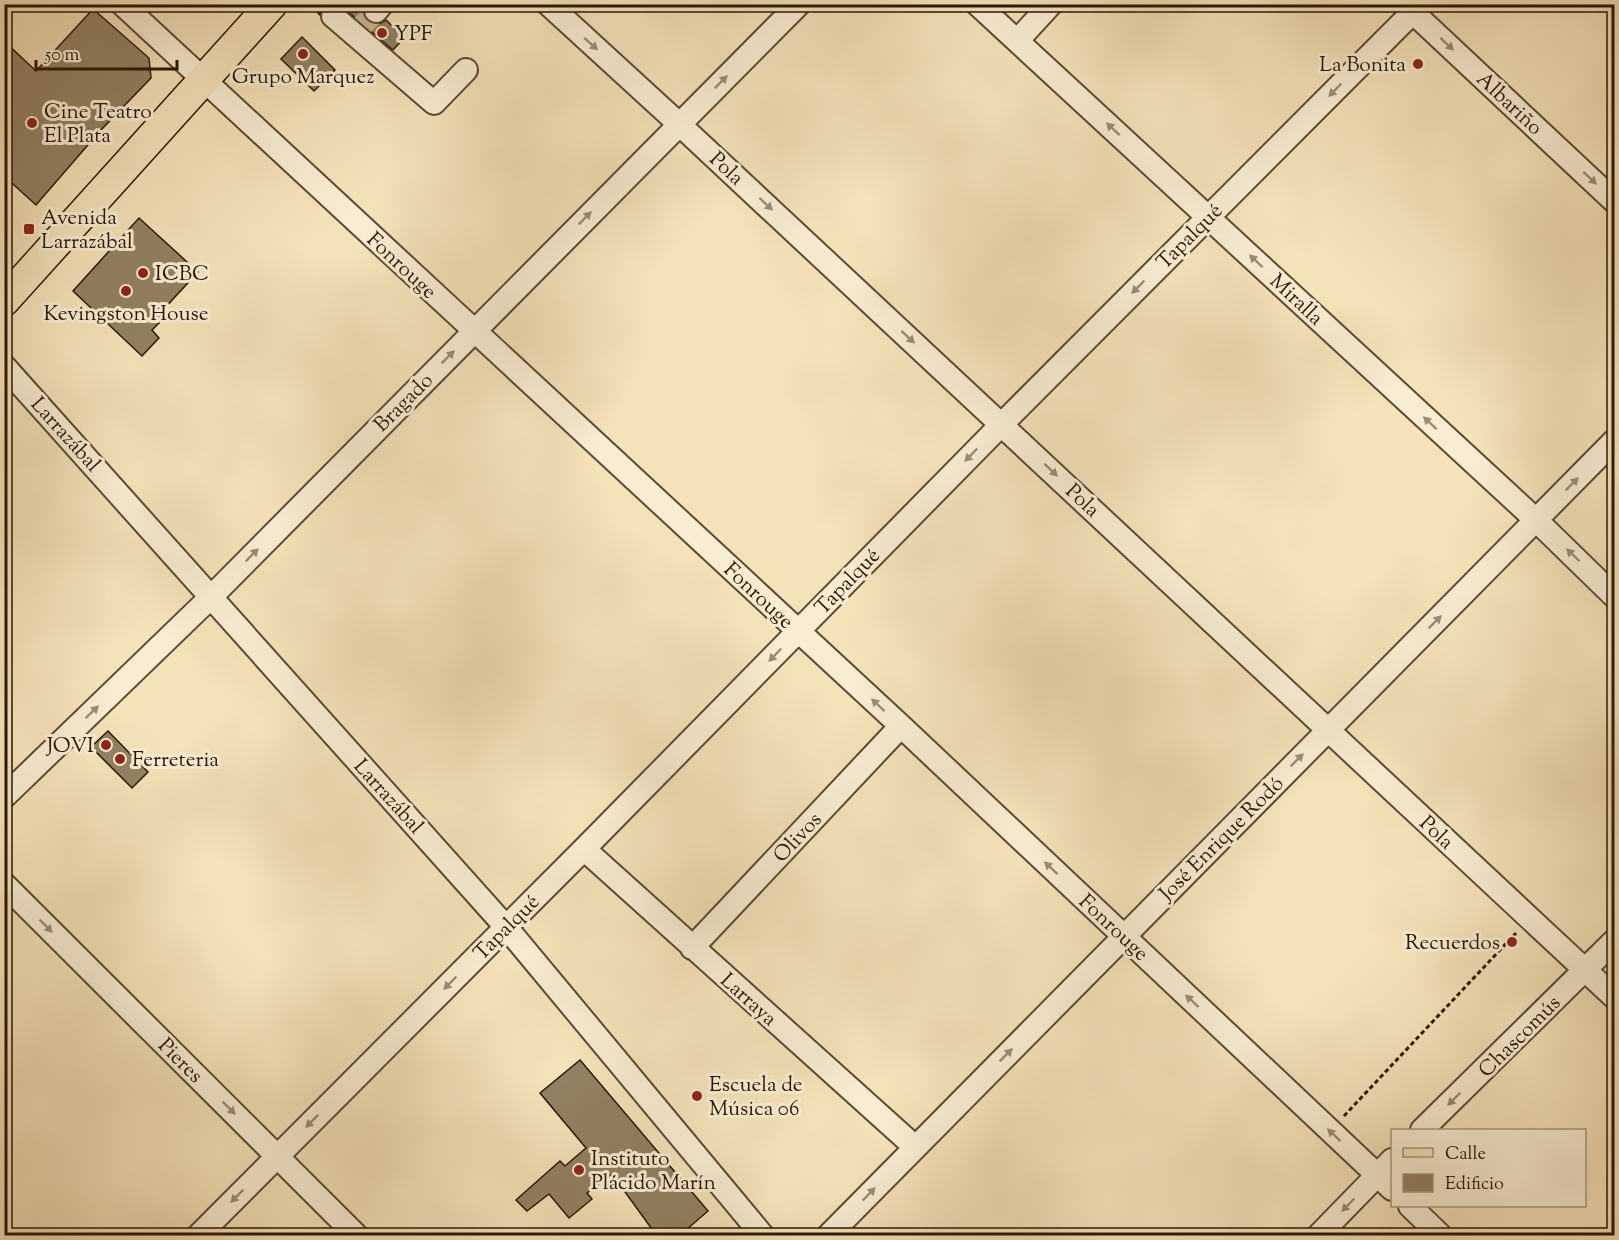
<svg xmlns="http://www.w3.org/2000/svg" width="1619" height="1240" font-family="'Sorts Mill Goudy',serif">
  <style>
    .building { fill: #928163; stroke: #281706; stroke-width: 1.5 }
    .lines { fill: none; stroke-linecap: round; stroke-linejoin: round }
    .minor-tunnel { stroke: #cbb995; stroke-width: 22; stroke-dasharray: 22 11; stroke-linecap: butt }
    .minor-casing { stroke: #5b4a33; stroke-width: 26 }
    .major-casing { stroke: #281706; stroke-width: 33 }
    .path { stroke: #281706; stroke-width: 3; stroke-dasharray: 4.5 3; stroke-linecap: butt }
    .minor { stroke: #f8ecd2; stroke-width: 22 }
    .major { stroke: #f4e2b9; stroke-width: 30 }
    .oneway { fill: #9a8c76 }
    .poi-dot { fill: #8f2418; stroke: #f8ecd2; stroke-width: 2 }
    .labels { text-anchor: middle; stroke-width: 6; stroke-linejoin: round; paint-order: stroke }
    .poi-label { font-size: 21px; fill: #281706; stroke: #f8ecd2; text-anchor: start }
    .street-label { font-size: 21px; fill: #281706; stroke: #f8ecd2 }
  </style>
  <rect width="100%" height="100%" fill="#f4e2b9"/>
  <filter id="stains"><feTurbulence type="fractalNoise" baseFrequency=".00333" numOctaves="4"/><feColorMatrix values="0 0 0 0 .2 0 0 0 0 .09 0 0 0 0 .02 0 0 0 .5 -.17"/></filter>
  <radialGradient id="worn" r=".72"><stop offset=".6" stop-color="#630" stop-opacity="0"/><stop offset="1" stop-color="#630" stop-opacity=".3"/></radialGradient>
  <path class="building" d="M309,4H327L322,8L320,15Z
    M339,4H365L363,15L368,22L374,24L381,23L386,20L404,38L393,50Z
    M93,9L149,58L151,78L100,131L36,205L4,176V41L36,71Z
    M302,37L335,70L314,91L281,59Z
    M139,218L198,272L163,310L168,314L152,330L159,338L142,356L73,291Z
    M108,731L148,772L132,788L91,747Z
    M580,1060L708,1211L679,1236H657L612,1174L587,1193L592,1199L569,1218L549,1194L527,1211L516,1200L560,1161L565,1166L586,1148L540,1093Z"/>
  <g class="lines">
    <path class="minor-tunnel" d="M359,29L376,11"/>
    <g class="minor-casing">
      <path id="minor" d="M122,4L901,726L1392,1189
        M548,4L679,124L1614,997
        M977,4L1536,520L1614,596
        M1404,4L1614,201
        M376,11L382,4
        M333,16L434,103L466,70
        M1017,41L1051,4
        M4,366L506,927L763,1236
        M4,797L211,597L799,4
        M584,849L915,1147
        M4,884L357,1236
        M692,948L901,726
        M1422,1130L1614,941
        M1410,1206L1441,1236
        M198,1236L584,849L1002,424L1421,4
        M828,1236L1614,441
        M1318,1236L1392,1160"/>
    </g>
    <g class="major-casing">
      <path id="major" d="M4,301L272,4"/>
    </g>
    <path class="path" d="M1344,1116L1516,933"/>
    <use href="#minor" class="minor"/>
    <use href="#major" class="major"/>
  </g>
  <defs><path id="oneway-solid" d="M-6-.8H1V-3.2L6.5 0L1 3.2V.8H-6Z" transform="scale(1.5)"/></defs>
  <g class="oneway">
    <use href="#oneway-solid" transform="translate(591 44) rotate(42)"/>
    <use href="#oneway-solid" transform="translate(1447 44) rotate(43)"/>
    <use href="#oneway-solid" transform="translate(721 82) rotate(-45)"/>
    <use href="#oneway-solid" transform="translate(1335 90) rotate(135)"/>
    <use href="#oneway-solid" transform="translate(1113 129) rotate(-137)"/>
    <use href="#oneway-solid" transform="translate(1590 178) rotate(43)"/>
    <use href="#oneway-solid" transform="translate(766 204) rotate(43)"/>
    <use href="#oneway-solid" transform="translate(585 218) rotate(-45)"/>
    <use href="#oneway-solid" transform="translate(1256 261) rotate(-137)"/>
    <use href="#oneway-solid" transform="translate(1138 287) rotate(135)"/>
    <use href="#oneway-solid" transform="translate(908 337) rotate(43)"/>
    <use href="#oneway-solid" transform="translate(448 357) rotate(-45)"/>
    <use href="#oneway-solid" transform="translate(1430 423) rotate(-137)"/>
    <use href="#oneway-solid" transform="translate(971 455) rotate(134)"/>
    <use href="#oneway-solid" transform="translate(1051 470) rotate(43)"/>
    <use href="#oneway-solid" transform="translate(1572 484) rotate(-45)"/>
    <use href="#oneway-solid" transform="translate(252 555) rotate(-45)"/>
    <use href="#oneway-solid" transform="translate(1573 555) rotate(-136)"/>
    <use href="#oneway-solid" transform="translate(1435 622) rotate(-45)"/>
    <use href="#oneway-solid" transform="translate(775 655) rotate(134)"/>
    <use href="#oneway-solid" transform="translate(878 705) rotate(-137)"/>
    <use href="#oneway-solid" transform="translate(92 712) rotate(-44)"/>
    <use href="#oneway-solid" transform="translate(1297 760) rotate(-45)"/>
    <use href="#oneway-solid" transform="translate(1051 868) rotate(-137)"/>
    <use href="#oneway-solid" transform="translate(46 926) rotate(45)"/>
    <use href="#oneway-solid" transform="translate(450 983) rotate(135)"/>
    <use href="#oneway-solid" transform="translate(1192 1001) rotate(-137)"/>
    <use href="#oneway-solid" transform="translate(1006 1055) rotate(-45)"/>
    <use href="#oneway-solid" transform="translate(1454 1099) rotate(135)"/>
    <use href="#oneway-solid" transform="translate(229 1108) rotate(45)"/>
    <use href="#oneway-solid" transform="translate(312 1121) rotate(135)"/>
    <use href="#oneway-solid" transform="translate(1334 1135) rotate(-137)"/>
    <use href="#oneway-solid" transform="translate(869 1194) rotate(-46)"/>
    <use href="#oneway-solid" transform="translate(237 1196) rotate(135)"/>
    <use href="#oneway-solid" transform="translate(1348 1205) rotate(134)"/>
  </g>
  <g class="poi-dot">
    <circle cx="382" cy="33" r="6"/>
    <circle cx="303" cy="54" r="6"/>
    <circle cx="1418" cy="64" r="6"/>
    <circle cx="32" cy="123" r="6"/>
    <rect x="23" y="223" width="12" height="12" rx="3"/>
    <circle cx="143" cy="273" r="6"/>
    <circle cx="126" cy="291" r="6"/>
    <circle cx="106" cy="745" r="6"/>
    <circle cx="120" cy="759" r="6"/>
    <circle cx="1512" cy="942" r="6"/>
    <circle cx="697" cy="1096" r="6"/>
    <circle cx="579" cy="1170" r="6"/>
  </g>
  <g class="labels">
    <g class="poi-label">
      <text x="394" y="40">YPF</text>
      <text x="1406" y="71" text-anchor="end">La Bonita</text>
      <text x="303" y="83" text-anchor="middle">Grupo Marquez</text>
      <text x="44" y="118">Cine Teatro<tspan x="44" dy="24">El Plata</tspan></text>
      <text x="41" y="224">Avenida<tspan x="41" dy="24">Larrazábal</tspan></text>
      <text x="155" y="280">ICBC</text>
      <text x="126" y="320" text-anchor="middle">Kevingston House</text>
      <text x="94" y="752" text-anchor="end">JOVI</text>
      <text x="132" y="766">Ferreteria</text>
      <text x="1500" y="949" text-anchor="end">Recuerdos</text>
      <text x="709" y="1091">Escuela de<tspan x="709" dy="24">Música 06</tspan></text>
      <text x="591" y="1165">Instituto<tspan x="591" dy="24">Plácido Marín</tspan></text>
    </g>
    <g class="street-label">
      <text transform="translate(1510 103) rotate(43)" y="7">Albariño</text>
      <text transform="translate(727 168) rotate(43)" y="7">Pola</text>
      <text transform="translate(1189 236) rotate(-45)" y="7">Tapalqué</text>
      <text transform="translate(402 265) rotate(43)" y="7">Fonrouge</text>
      <text transform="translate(1297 299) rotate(43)" y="7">Miralla</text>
      <text transform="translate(403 402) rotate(-45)" y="7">Bragado</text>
      <text transform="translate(66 434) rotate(48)" y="7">Larrazábal</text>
      <text transform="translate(1083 500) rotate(43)" y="7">Pola</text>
      <text transform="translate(847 581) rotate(-46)" y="7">Tapalqué</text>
      <text transform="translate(759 595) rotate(43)" y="7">Fonrouge</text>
      <text transform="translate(389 796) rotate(48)" y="7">Larrazábal</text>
      <text transform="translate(1437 832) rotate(43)" y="7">Pola</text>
      <text transform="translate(797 837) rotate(-47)" y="7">Olivos</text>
      <text transform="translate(1221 838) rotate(-45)" y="7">José Enrique Rodó</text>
      <text transform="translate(506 927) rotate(-45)" y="7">Tapalqué</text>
      <text transform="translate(1114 927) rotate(43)" y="7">Fonrouge</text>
      <text transform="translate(749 999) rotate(42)" y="7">Larraya</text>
      <text transform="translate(1519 1036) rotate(-45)" y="7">Chascomús</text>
      <text transform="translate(181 1060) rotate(45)" y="7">Pieres</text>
    </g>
  </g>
  <rect width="1619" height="1240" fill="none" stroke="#f4e2b9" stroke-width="24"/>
  <rect x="6" y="6" width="1607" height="1228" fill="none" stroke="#281706" stroke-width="3"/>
  <rect x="12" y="12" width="1595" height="1216" fill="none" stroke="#281706" stroke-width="1.5"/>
  <rect x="1391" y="1129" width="195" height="78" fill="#f8ecd2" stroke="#a59780" stroke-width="1.5"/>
  <rect x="1403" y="1148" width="30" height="9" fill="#f4e2b9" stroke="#a59780" stroke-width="1.5"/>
  <text x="1445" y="1159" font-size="18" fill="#281706">Calle</text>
  <rect x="1403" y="1174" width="30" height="18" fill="#928163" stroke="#a59780" stroke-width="1.5"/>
  <text x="1445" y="1189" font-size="18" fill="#281706">Edificio</text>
  <path d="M36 60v9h141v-9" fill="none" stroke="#281706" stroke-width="3"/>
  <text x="45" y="60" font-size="18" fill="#281706" stroke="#f8ecd2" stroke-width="4.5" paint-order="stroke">50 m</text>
  <rect width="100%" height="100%" filter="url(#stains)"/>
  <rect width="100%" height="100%" fill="url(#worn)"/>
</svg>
